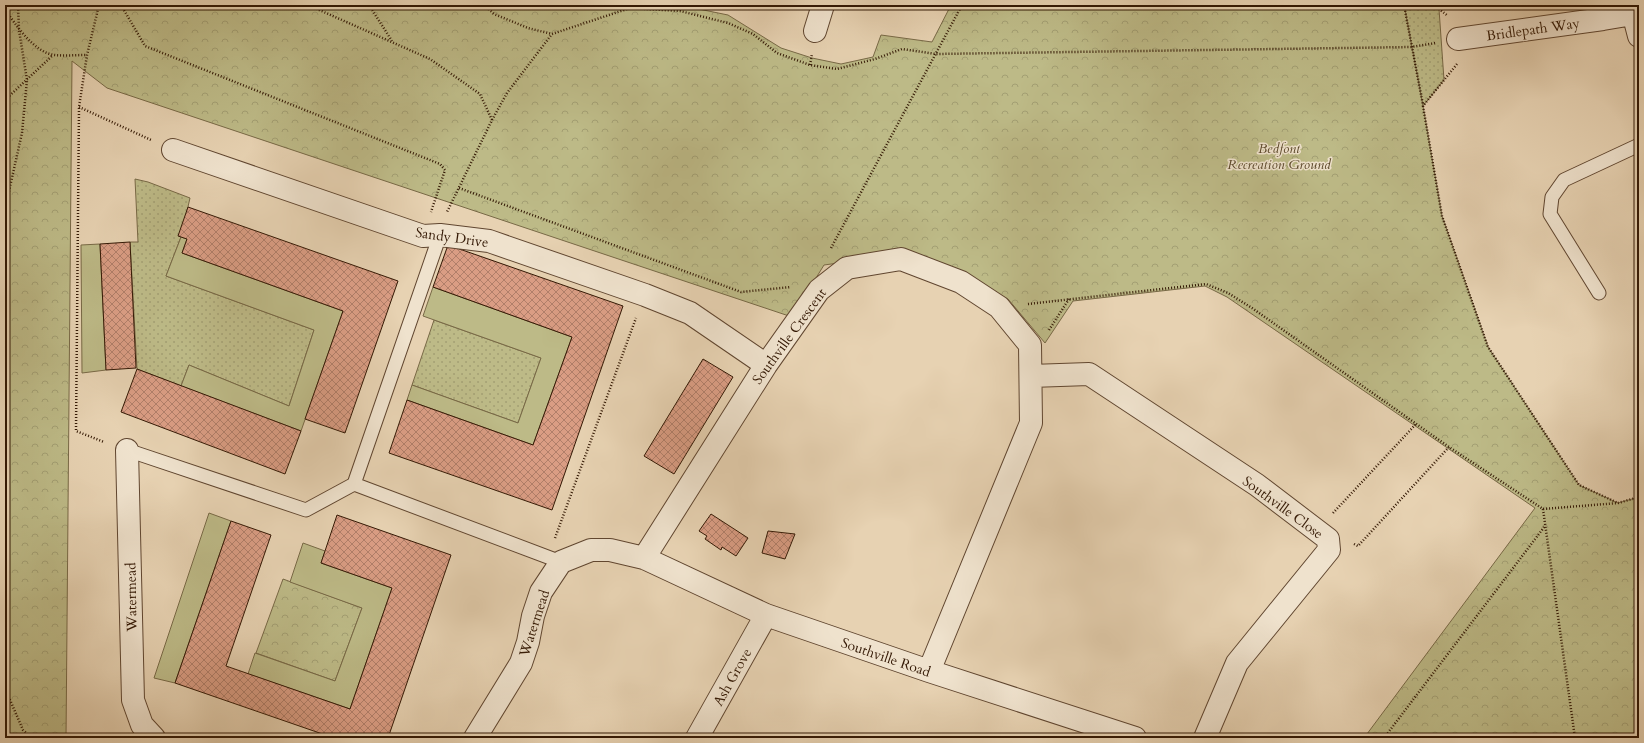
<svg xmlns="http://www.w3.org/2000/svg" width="1644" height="743" font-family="Cardo,serif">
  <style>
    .grass { fill: url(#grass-dots); stroke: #786946 }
    .forest { fill: url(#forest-crowns); stroke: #786946 }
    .garden { fill: #bdba87; stroke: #786946 }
    .building { fill: url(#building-cross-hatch); stroke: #331804 }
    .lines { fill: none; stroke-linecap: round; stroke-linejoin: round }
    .lane-casing { stroke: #604630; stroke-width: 15 }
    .street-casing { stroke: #604630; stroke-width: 24 }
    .path { stroke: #331804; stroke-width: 2.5; stroke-dasharray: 1 2; stroke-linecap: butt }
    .lane { stroke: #efe2cd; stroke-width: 13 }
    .street { stroke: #efe2cd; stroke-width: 22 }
    .labels { text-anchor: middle; stroke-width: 3; stroke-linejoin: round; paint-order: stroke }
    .street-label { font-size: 14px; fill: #331804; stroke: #efe2cd }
    .park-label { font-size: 14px; font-style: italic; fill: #5c492b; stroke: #efe2cd }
  </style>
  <defs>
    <pattern id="grass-dots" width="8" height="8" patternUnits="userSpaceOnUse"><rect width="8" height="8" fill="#bdba87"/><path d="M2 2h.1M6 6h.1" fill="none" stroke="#a39f73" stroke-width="1.8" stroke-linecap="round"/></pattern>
    <pattern id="forest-crowns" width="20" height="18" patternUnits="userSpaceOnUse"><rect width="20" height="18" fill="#bdba87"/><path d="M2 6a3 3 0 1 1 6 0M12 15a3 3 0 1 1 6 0" fill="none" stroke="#a39f73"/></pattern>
    <pattern id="building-cross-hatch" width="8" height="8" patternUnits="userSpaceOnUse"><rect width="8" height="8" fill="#da9d84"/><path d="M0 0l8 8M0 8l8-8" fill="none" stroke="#b17f6a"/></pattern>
  </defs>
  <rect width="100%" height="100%" fill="#e7d2b2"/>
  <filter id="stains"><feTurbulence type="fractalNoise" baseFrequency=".005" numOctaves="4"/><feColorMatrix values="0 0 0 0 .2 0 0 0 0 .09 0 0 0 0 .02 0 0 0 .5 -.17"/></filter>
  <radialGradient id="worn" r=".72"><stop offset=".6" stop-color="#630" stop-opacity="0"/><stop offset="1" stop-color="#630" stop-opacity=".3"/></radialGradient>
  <path class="grass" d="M1404,5H1434L1439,9L1444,80L1423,106Z
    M135,179L148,182L190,198L181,237L166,276L314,330L289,406L189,365L181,386L137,369L130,242H138Z
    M434,320L541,358L518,423L412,385Z"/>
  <path class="forest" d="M5,5H614L620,6L621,5L684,6L728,15L781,48L812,58L841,64L873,57L881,35L932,42L951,5H1404L1423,106L1442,216L1488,347L1579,485L1618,503L1639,497V738H1364L1535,508L1227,297L1205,286L1073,301L1045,343L1008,299L912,253L824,265L792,317L107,88L72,61L66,738H5Z
    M283,579L362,608L335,681L256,653Z"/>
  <path class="garden" d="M181,237L187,239L182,253L343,311L301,431L181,386L189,365L289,406L314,330L166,276Z
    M100,244L106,370L82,373L81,245Z
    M433,287L572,337L533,445L407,400L412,385L518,423L541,358L423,316Z
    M209,513L231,521L175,683L154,678Z
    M303,543L325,551L321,563L392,588L350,709L248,674L255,653L335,681L362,608L290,582Z"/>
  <path class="building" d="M188,207L398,281L345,433L305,419L343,311L182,253L187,239L178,236Z
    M130,242L136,368L106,370L100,244Z
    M448,245L623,306L552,510L389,453L407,400L533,445L572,337L433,287Z
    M703,359L733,377L674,474L644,456Z
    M137,369L301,431L285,474L121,412Z
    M711,514L748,538L736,556L722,547L721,550L705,539L707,536L699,531Z
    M337,515L451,555L388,738H334L175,683L231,521L271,535L226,666L350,709L392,588L321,563Z
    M768,531L795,534L785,559L762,553Z"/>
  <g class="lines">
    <g class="lane-casing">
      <path id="lane" d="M1599,293L1550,214L1552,197L1564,180L1639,145
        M127,450L306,510L354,484L561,562
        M354,484L440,235"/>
    </g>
    <g class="street-casing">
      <path id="street" d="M1631,5L1639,36
        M815,31L823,5
        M1458,39L1603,19L1639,13
        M173,150L423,236L440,235L489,241L645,295L690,313L766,365
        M1031,376L1089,374L1257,485L1328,539L1329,550L1237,663L1205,738
        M127,450L133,700L142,725L154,738
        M644,558L766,365L819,290L847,268L901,259L961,282L999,307L1030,345L1031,423L929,671
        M475,738L521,663L528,642L533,616L541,592L561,562L591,550H610L644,558L766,615L929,671L1135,738
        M697,738L766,615"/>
    </g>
    <path class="path" d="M99,5L87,55L79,107L76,431L104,442
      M121,5L145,46L440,164L445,170L431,212
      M308,5L430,59L480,94L492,120L447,212
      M369,5L392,41
      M484,5L494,14L528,28L552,34L630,8L680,11L728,23L753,34L777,53L810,65L837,69L875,59L902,49L936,54L1411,47L1436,43
      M1404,5L1423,105
      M1434,5L1448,16
      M5,9C15,24 34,53 55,55C65,56 76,55 86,55
      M1457,64L1423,106L1442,216L1488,347L1579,485L1618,503
      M810,65L812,54
      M5,100L53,55
      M79,107L151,140
      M492,120L507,93L552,34
      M459,188L741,292L791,287
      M5,209L22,133L27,80L19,30L18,5
      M831,248L962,5
      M1028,304L1206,284L1228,293L1252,308L1449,447L1543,509L1618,503L1639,497
      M1049,330L1069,299
      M1543,509L1575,738
      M1333,513L1416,424
      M555,538L636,318
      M1354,544L1358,546L1449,447
      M5,679L7,693L23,730L32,738
      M1384,738L1545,526"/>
    <use href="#lane" class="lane"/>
    <use href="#street" class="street"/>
  </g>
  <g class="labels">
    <g class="street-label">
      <text transform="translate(1533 29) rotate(-8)" y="5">Bridlepath Way</text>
      <text transform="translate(452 237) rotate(8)" y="5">Sandy Drive</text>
      <text transform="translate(789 336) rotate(-54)" y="5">Southville Crescent</text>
      <text transform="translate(1283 507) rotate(36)" y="5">Southville Close</text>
      <text transform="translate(131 597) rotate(-91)" y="5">Watermead</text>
      <text transform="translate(534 623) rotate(-72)" y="5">Watermead</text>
      <text transform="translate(886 657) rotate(19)" y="5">Southville Road</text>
      <text transform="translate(732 677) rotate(-61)" y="5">Ash Grove</text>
    </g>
    <g class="park-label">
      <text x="1279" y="153">Bedfont<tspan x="1279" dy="16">Recreation Ground</tspan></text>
    </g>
  </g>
  <rect width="1644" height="743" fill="none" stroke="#e7d2b2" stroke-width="20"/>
  <rect x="6" y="6" width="1632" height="731" fill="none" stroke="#331804" stroke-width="2"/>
  <rect x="10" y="10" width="1624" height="723" fill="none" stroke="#331804"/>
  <rect width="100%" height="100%" filter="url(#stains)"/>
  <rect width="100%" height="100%" fill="url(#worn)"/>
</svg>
